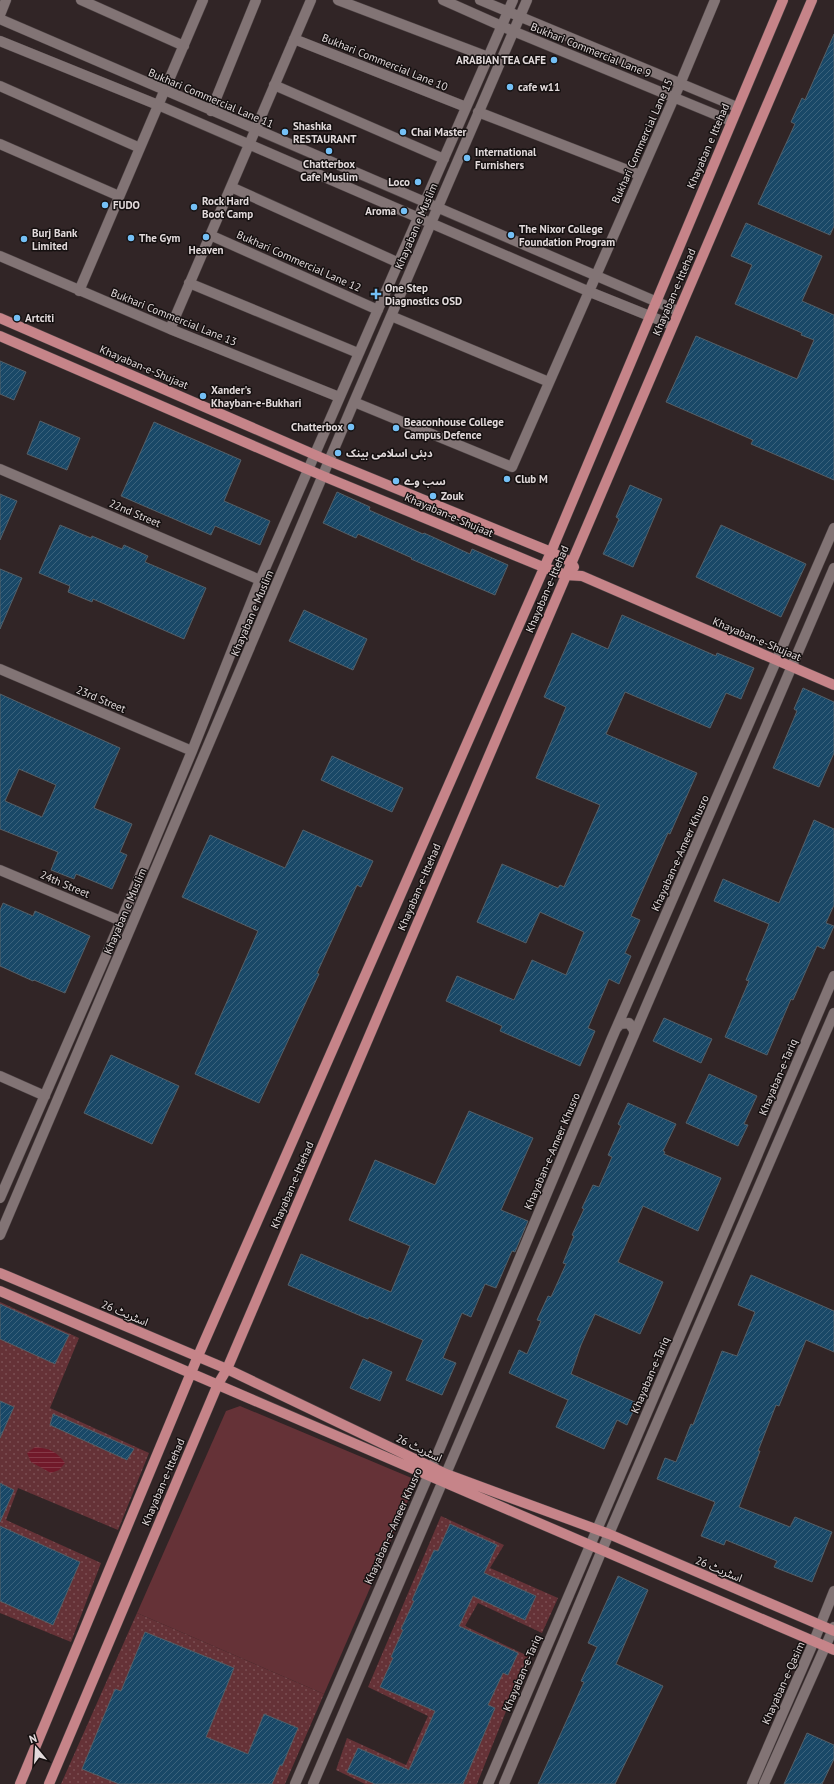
<svg xmlns="http://www.w3.org/2000/svg" width="834" height="1784" font-family="'PT Sans','Noto Sans Arabic',sans-serif">
  <style>
    .grass { fill: #653237 }
    .garden { fill: url(#garden-dots) }
    .water { fill: url(#water-rules) }
    .building { fill: url(#building-hatch); stroke: #555f67; fill-rule: evenodd }
    .lines { fill: none; stroke-linecap: round; stroke-linejoin: round }
    .minor-casing { stroke: #4d4344; stroke-width: 11 }
    .major-casing { stroke: #4d4344; stroke-width: 11 }
    .minor { stroke: #827475; stroke-width: 10 }
    .major { stroke: #c68489; stroke-width: 10 }
    .poi-dot { fill: #74c0f6; stroke: #151010; stroke-width: 1.5 }
    .labels { text-anchor: middle; stroke-width: 3; stroke-linejoin: round; paint-order: stroke }
    .street-label { font-size: 11px; fill: #e2dadb; stroke: #151010 }
    .poi-label { font-size: 11px; font-weight: bold; fill: #e2dadb; stroke: #151010; text-anchor: start }
  </style>
  <defs>
    <pattern id="garden-dots" width="8" height="8" patternUnits="userSpaceOnUse"><rect width="8" height="8" fill="#653237"/><path d="M2 2h.1M6 6h.1" fill="none" stroke="#7b4f53" stroke-width="1.8" stroke-linecap="round"/></pattern>
    <pattern id="water-rules" width="6" height="5" patternUnits="userSpaceOnUse"><rect width="6" height="5" fill="#71192a"/><path d="M0 2.5h6" fill="none" stroke="#853a48"/></pattern>
    <pattern id="building-hatch" width="6" height="6" patternUnits="userSpaceOnUse"><rect width="6" height="6" fill="#194867"/><path d="M-1 1l2-2M0 6l6-6M5 7l2-2" fill="none" stroke="#3a627c"/></pattern>
  </defs>
  <rect width="100%" height="100%" fill="#312526"/>
  <path class="grass" d="M240,1406L414,1479L413,1489L324,1694L137,1613L226,1411Z"/>
  <path class="garden" d="M0,1302L79,1338L50,1408L149,1453L118,1530L18,1488L6,1520L101,1563L71,1642L0,1613Z
    M441,1516L504,1545L490,1568L558,1598L542,1633L478,1603L465,1626L528,1656L477,1784H365L336,1770L347,1738L406,1765L428,1716L368,1687Z
    M137,1613L324,1694L285,1784H61Z"/>
  <path class="water" d="M35,1447C49,1448 57,1452 65,1463L59,1470L51,1473L31,1462L27,1453Z"/>
  <path class="building" d="M834,34V226L830,235L758,204L795,124L791,122L802,98L805,100Z
    M746,223L822,256L802,301L834,315V480L751,444L753,440L666,402L696,336L797,379L814,340L801,335L802,333L735,304L752,265L731,256Z
    M0,361L26,372L14,400L0,394Z
    M40,421L80,438L67,470L27,454Z
    M154,422L241,460L224,501L270,521L260,545L215,526L211,535L121,496Z
    M630,485L662,499L633,567L603,554L619,519L616,517Z
    M337,492L370,507L369,510L423,534L424,533L470,554L472,549L508,565L495,595L411,559L412,558L358,534L356,538L323,523Z
    M0,494L17,501L0,540Z
    M60,525L91,538L92,536L122,549L124,545L148,556L145,562L206,588L184,639L93,599L92,602L68,592L70,586L39,573Z
    M721,525L806,564L781,617L696,577Z
    M0,569L22,578L0,629Z
    M304,610L367,639L353,670L289,641Z
    M622,615L716,656L717,653L754,668L741,699L726,693L710,728L625,692L606,734L697,773L670,834L668,833L631,916L640,920L625,953L631,956L619,984L609,979L588,1028L595,1031L580,1066L500,1031L502,1026L446,1001L457,976L514,1000L532,960L566,975L584,932L540,912L526,943L477,922L502,864L558,888L560,885L564,887L600,805L536,778L566,707L544,697L572,633L608,649Z
    M803,688L834,702V753L819,787L773,768L797,711L794,709Z
    M0,694L120,748L94,808L132,824L120,852L127,855L112,889L76,874L74,879L51,870L58,852L0,829ZM19,769L56,785L42,817L5,801Z
    M332,756L403,788L392,812L321,780Z
    M814,820L834,829V905L826,923L834,926L824,949L817,946L793,1000L791,999L767,1055L725,1037L749,981L746,980L769,924L714,901L723,879L779,903Z
    M303,830L373,861L361,887L357,885L317,973L319,974L259,1103L195,1074L258,931L182,897L210,835L285,868Z
    M3,903L33,916L35,911L90,936L65,993L34,980L33,981L0,966V910Z
    M664,1018L712,1039L701,1063L653,1041Z
    M111,1055L179,1086L152,1144L84,1113Z
    M709,1074L757,1096L744,1124L748,1125L738,1146L686,1123Z
    M628,1103L676,1124L663,1151L665,1152L664,1154L721,1178L698,1231L643,1206L618,1262L663,1282L651,1310L640,1334L595,1314L581,1345L571,1374L637,1403L627,1425L617,1420L604,1449L556,1427L568,1400L509,1373L519,1350L527,1354L541,1321L537,1320L548,1296L551,1297L566,1264L563,1263L574,1236L572,1235L584,1209L582,1208L593,1185L599,1187L612,1157L608,1155L621,1126L618,1124Z
    M469,1111L533,1138L501,1210L528,1221L515,1252L512,1251L496,1288L485,1284L471,1317L462,1313L443,1358L456,1363L442,1395L406,1380L423,1340L369,1317L368,1319L288,1285L301,1254L391,1292L410,1246L349,1220L375,1160L435,1185Z
    M751,1275L834,1311V1352L806,1340L779,1406L776,1405L758,1451H760L739,1507L790,1527L795,1517L832,1532L812,1582L774,1567L777,1561L726,1540L724,1545L701,1536L715,1502L657,1479L665,1458L676,1462L691,1424L693,1425L722,1351L737,1356L755,1312L738,1305Z
    M0,1304L69,1335L55,1364L0,1339Z
    M363,1359L392,1372L380,1401L350,1388Z
    M0,1401L14,1407L0,1438Z
    M53,1414L134,1449L127,1460L50,1425Z
    M0,1483L14,1490L0,1522Z
    M450,1524L497,1545L484,1573L536,1596L525,1620L473,1596L459,1626L518,1653L508,1675L503,1673L488,1705L495,1708L463,1784H375L347,1772L358,1748L409,1770L435,1711L380,1687L393,1658L391,1657L403,1630L401,1629L414,1601L412,1600L434,1550L438,1551Z
    M0,1526L80,1562L53,1625L0,1601Z
    M618,1576L648,1590L616,1664L663,1686L615,1784H538L584,1682L581,1681L597,1647L588,1643Z
    M145,1632L234,1668L206,1737L248,1754L264,1714L298,1728L282,1766L280,1765L272,1784H119L82,1769L115,1689L121,1691Z
    M807,1733L834,1745V1759L822,1784H784Z"/>
  <g class="lines">
    <g class="minor-casing">
      <path id="minor" d="M81,0L184,46
        M338,0L488,57
        M443,0L513,31L731,121
        M480,0L737,107
        M0,15L6,0
        M0,19L678,311
        M294,39L466,107
        M0,41L158,105L590,292L672,325
        M274,85L444,159
        M0,86L140,148
        M211,111L256,0
        M478,112L640,175
        M0,144L119,196
        M231,187L399,263
        M210,235L378,310
        M0,256L170,329L339,397
        M189,283L358,353
        M79,291L203,0
        M391,316L549,382
        M170,329L311,0
        M354,402L512,467L680,84L715,0
        M0,469L260,580
        M0,669L192,751
        M0,870L121,921
        M616,1029L620,1024L629,1023L634,1030V1035
        M0,1076L45,1096
        M0,1198L121,921L192,751L260,580L513,0
        M0,1235L354,402L527,0
        M295,1784L432,1467L612,1038L834,528
        M313,1784L834,568
        M488,1784L834,976
        M504,1784L602,1550L834,1013
        M752,1784L814,1641L834,1591
        M764,1784L834,1627"/>
    </g>
    <g class="major-casing">
      <path id="major" d="M0,318L329,461L551,552L571,562L574,567
        M0,336L323,476L543,567L566,575L582,576L834,685
        M0,1273L227,1369L446,1474L609,1534L834,1631
        M0,1291L834,1650
        M20,1784L198,1356L551,552L783,0
        M49,1784L218,1384L227,1369L812,0"/>
    </g>
    <use href="#minor" class="minor"/>
    <use href="#major" class="major"/>
  </g>
  <g class="poi-dot">
    <circle cx="554" cy="60" r="4"/>
    <circle cx="510" cy="87" r="4"/>
    <circle cx="285" cy="132" r="4"/>
    <circle cx="403" cy="132" r="4"/>
    <circle cx="329" cy="151" r="4"/>
    <circle cx="467" cy="158" r="4"/>
    <circle cx="418" cy="182" r="4"/>
    <circle cx="105" cy="205" r="4"/>
    <circle cx="194" cy="207" r="4"/>
    <circle cx="404" cy="211" r="4"/>
    <circle cx="511" cy="235" r="4"/>
    <circle cx="206" cy="237" r="4"/>
    <circle cx="131" cy="238" r="4"/>
    <circle cx="24" cy="239" r="4"/>
    <path d="M374 288h4v4h4v4h-4v4h-4v-4h-4v-4h4z"/>
    <circle cx="17" cy="318" r="4"/>
    <circle cx="203" cy="396" r="4"/>
    <circle cx="351" cy="427" r="4"/>
    <circle cx="396" cy="428" r="4"/>
    <circle cx="338" cy="453" r="4"/>
    <circle cx="507" cy="479" r="4"/>
    <circle cx="396" cy="481" r="4"/>
    <circle cx="433" cy="496" r="4"/>
  </g>
  <g class="labels">
    <g class="street-label">
      <text transform="translate(591 50) rotate(22)" y="4">Bukhari Commercial Lane 9</text>
      <text transform="translate(385 62) rotate(22)" y="4">Bukhari Commercial Lane 10</text>
      <text transform="translate(211 98) rotate(23)" y="4">Bukhari Commercial Lane 11</text>
      <text transform="translate(642 141) rotate(-66)" y="4">Bukhari Commercial Lane 15</text>
      <text transform="translate(708 146) rotate(-67)" y="4">Khayaban e Ittehad</text>
      <text transform="translate(416 226) rotate(-67)" y="4">Khayaban e Muslim</text>
      <text transform="translate(299 261) rotate(24)" y="4">Bukhari Commercial Lane 12</text>
      <text transform="translate(674 292) rotate(-67)" y="4">Khayaban-e-Ittehad</text>
      <text transform="translate(174 317) rotate(22)" y="4">Bukhari Commercial Lane 13</text>
      <text transform="translate(144 367) rotate(23)" y="4">Khayaban-e-Shujaat</text>
      <text transform="translate(135 513) rotate(23)" y="4">22nd Street</text>
      <text transform="translate(449 515) rotate(23)" y="4">Khayaban-e-Shujaat</text>
      <text transform="translate(547 589) rotate(-67)" y="4">Khayaban-e-Ittehad</text>
      <text transform="translate(252 613) rotate(-67)" y="4">Khayaban e Muslim</text>
      <text transform="translate(757 639) rotate(23)" y="4">Khayaban-e-Shujaat</text>
      <text transform="translate(101 699) rotate(23)" y="4">23rd Street</text>
      <text transform="translate(680 853) rotate(-66)" y="4">Khayaban-e-Ameer Khusro</text>
      <text transform="translate(65 884) rotate(23)" y="4">24th Street</text>
      <text transform="translate(419 887) rotate(-67)" y="4">Khayaban-e-Ittehad</text>
      <text transform="translate(125 911) rotate(-67)" y="4">Khayaban e Muslim</text>
      <text transform="translate(778 1077) rotate(-67)" y="4">Khayaban-e-Tariq</text>
      <text transform="translate(552 1151) rotate(-67)" y="4">Khayaban-e-Ameer Khusro</text>
      <text transform="translate(292 1185) rotate(-67)" y="4">Khayaban-e-Ittehad</text>
      <text transform="translate(125 1313) rotate(23)" y="4">اسٹریٹ 26</text>
      <text transform="translate(650 1375) rotate(-67)" y="4">Khayaban-e-Tariq</text>
      <text transform="translate(419 1448) rotate(26)" y="4">اسٹریٹ 26</text>
      <text transform="translate(163 1482) rotate(-67)" y="4">Khayaban-e-Ittehad</text>
      <text transform="translate(393 1526) rotate(-66)" y="4">Khayaban-e-Ameer Khusro</text>
      <text transform="translate(719 1569) rotate(23)" y="4">اسٹریٹ 26</text>
      <text transform="translate(522 1673) rotate(-67)" y="4">Khayaban-e-Tariq</text>
      <text transform="translate(783 1683) rotate(-66)" y="4">Khayaban-e-Qasim</text>
    </g>
    <g class="poi-label">
      <text x="546" y="64" text-anchor="end">ARABIAN TEA CAFE</text>
      <text x="518" y="91">cafe w11</text>
      <text x="293" y="130">Shashka<tspan x="293" dy="13">RESTAURANT</tspan></text>
      <text x="411" y="136">Chai Master</text>
      <text x="475" y="156">International<tspan x="475" dy="13">Furnishers</tspan></text>
      <text x="329" y="168" text-anchor="middle">Chatterbox<tspan x="329" dy="13">Cafe Muslim</tspan></text>
      <text x="410" y="186" text-anchor="end">Loco</text>
      <text x="202" y="205">Rock Hard<tspan x="202" dy="13">Boot Camp</tspan></text>
      <text x="113" y="209">FUDO</text>
      <text x="396" y="215" text-anchor="end">Aroma</text>
      <text x="519" y="233">The Nixor College<tspan x="519" dy="13">Foundation Program</tspan></text>
      <text x="32" y="237">Burj Bank<tspan x="32" dy="13">Limited</tspan></text>
      <text x="139" y="242">The Gym</text>
      <text x="206" y="254" text-anchor="middle">Heaven</text>
      <text x="385" y="292">One Step<tspan x="385" dy="13">Diagnostics OSD</tspan></text>
      <text x="25" y="322">Artciti</text>
      <text x="211" y="394">Xander's<tspan x="211" dy="13">Khayban-e-Bukhari</tspan></text>
      <text x="404" y="426">Beaconhouse College<tspan x="404" dy="13">Campus Defence</tspan></text>
      <text x="343" y="431" text-anchor="end">Chatterbox</text>
      <text x="346" y="457">دبئی اسلامی بینک</text>
      <text x="515" y="483">Club M</text>
      <text x="404" y="485">سب وے</text>
      <text x="441" y="500">Zouk</text>
    </g>
  </g>
  <g transform="translate(36 1748) rotate(342)" stroke="#151010" stroke-width="3" paint-order="stroke">
  <path d="M0-3L7 15L0 10L-7 15Z" fill="#e2dadb"/>
  <text y="-6" font-size="11" font-weight="bold" text-anchor="middle" fill="#e2dadb">N</text>
  </g>
</svg>
